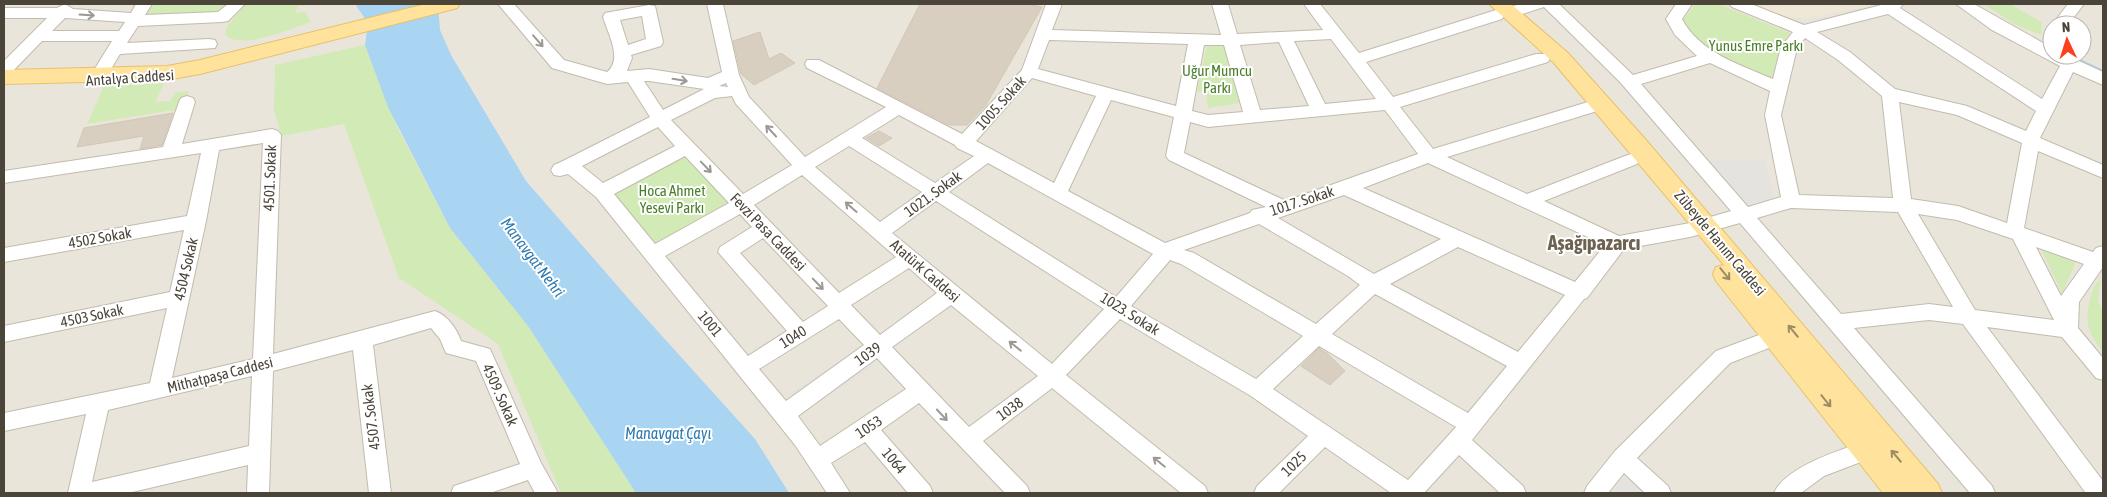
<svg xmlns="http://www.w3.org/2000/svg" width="2107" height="497" font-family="'Asap Condensed',sans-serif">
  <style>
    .residential { fill: #eae5da; fill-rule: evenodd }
    .education { fill: #efe8d6 }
    .green { fill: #d2eab5 }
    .parking { fill: #e5e3e0 }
    .water { fill: #a9d4f2 }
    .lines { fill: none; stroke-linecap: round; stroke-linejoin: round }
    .stream { stroke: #a9d4f2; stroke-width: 4 }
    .building { fill: #d8cfc1; stroke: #d3c7b4 }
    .minor-casing { stroke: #c2bbae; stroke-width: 2 }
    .major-casing { stroke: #e6c16a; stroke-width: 2 }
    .minor { fill: #fff; fill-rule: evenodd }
    .major { fill: #ffe39c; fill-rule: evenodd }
    .oneway { stroke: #9c9892 }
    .oneway2 { stroke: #9c8c66 }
    .labels { text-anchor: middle; stroke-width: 4; stroke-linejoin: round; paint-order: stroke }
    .park-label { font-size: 15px; fill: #4a7f2a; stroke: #fff }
    .street-label { font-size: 15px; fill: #4b4439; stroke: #fff }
    .water-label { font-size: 16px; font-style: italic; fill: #2e7ab2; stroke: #fff }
    .district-label { font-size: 20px; font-weight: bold; fill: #6e6250; stroke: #fff }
  </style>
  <rect width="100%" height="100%" fill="#f6f3ec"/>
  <path class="residential" d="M4,4H2103V493H4ZM2052,25H2082V55H2052Z"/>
  <path class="education" d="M1750,4H1876V5L1806,18L1784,17Z"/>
  <path class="green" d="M152,4H230L224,13L143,15Z
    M245,4H307L306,6H298L295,13L305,12L311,22C292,28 239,52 225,34L227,27Z
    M1695,4H1718L1790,33L1772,77L1751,71L1713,55L1679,25Z
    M1984,4H2010L2042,22L2041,35L2014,24Z
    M1227,44L1241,103L1208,108L1206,93L1197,91L1207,45Z
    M365,45L397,127L450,228L528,326L636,493H561L498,344L399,278L344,124L282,136L274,111L275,65Z
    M164,83L155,102L170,101L176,92L189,91L180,109L87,124L104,86Z
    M682,154L731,206L656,248L609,193Z
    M2040,247L2076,262L2062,293Z
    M2101,279L2098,301L2103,312V352C2088,332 2084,324 2090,300C2093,290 2093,285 2101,279Z"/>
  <path class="parking" d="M1707,160H1765L1774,198L1748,204Z
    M860,348L875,365L806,411L790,393Z
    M1626,472L1647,493H1613Z"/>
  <path class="water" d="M355,4H438L440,30L451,55L526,181L635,306L755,439L789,493H636L528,326L450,228L388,107L365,45L368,23Z"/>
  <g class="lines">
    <path class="stream" d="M2045,44L2052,48
      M2067,55L2103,72"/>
  </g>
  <path class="building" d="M920,4H1027L1042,7L986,105L967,125H949L877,88Z
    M760,32L769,59L781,53L795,63L754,85L741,74L733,41Z
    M173,113L162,145L140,149L144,136L77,147L84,128Z
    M879,131L892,138L879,146L866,138Z
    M1319,348L1328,354L1345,371L1330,385L1301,366Z"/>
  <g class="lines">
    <g class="minor-casing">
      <path id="minor" d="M65,4L73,9L131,13L136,4H152L145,15L218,12L228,4H245L228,21L222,22L138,26L127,43L209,39L215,40L217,44L215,48L120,54L105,79H93L91,75L112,41H42L10,74L4,75V61L47,18H4V8H57ZM65,18L125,22L119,31H52Z
        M498,4H514L564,60L607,72C623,59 608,34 603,17L605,13L649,5L655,6L663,42L661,46L631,55L632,58L627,71L649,69L708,78L722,72L707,4H723L739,75L749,97L805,157L886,107L807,68L805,64L807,60H819L962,134L1022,70L1046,4H1062L1052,30L1221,35L1212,4H1228L1237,34L1323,30L1304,4H1320L1359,53L1496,10L1502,13C1512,0 1544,4 1559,4L1633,75L1697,56L1675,35L1666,19L1676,4H1692L1682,19C1699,52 1740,65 1773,79L1781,47L1793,32L1732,7L1729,4H1751L1804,25L1885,4H1903L1900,8L2042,99L2060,66L1992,30L1956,4H1974L2052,48V55H2066L2103,72V85L2073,72L2040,138L2103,165V178L2038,151L2024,228L2093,252L2096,248L2103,246V267L2079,302L2078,328L2103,358V380L2096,378L2062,337L1987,327L2103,481V493L2085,492L1963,324L1929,320L1854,328L1992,486L1995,493H1970L1740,223L1690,237L1624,249L1587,298L1584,299L1472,440L1523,486L1526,493H1500L1459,455L1424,493H1391L1325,447L1279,493H1254L1257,486L1308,436L1251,396L1120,319L1066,375L1205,486L1208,493H1181L1052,388L983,441L1027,486L1030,493H1005L919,403L881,430L930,486L933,493H908L865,442L831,463L850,493H827L795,445L596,197L568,174L560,176L554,175L551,170L554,165L563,161L650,117L628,82L607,84L552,68ZM1544,7L1620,82L1731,211L1690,223L1619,236L1544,201L1637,164L1640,160L1637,156L1631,154L1625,156L1527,194L1447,157L1607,108L1609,104L1607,100L1601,98L1433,149L1400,107L1548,62L1550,58L1548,54H1536L1393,97L1366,62L1502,19L1504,15L1510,18ZM1888,14L2036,111L2026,131L1967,106L1895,89L1850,52L1817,32ZM642,16L646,39L628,45L620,20ZM1805,38L1838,60L1882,96L1893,198L1799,195L1781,115L1797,48ZM1331,39L1376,99L1325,104L1294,41ZM1049,40L1188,44L1176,106L1038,69ZM1279,42L1309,106L1260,110L1240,45ZM1204,45H1224L1243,112L1208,115L1192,111ZM1710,63L1770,91L1765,115L1781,197L1748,207L1641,84ZM1032,78L1096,96L1054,183L976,141ZM644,81H649L704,89L663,110ZM726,83L728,87L719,86ZM732,96L736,104L792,165L743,194L671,120L715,98ZM1111,100L1174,117L1166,156L1169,160L1266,207L1252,210L1250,213L1165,243L1068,191ZM1899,102L1957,115L2022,143L2007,223L1958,206L1911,199ZM1385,110L1418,154L1286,201L1184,153L1190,122L1208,127ZM899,115L955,145L957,148L974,156L935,183L862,138ZM658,127L675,146L603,183L582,166ZM849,146L922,192L880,222L815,167ZM685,156L729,203L655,244L614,194ZM988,163L1153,254L1116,297L949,192ZM1428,163L1605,245L1575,282L1363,188ZM802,175L896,257L839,293L754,205ZM1344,195L1441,239L1374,274L1278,218ZM936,201L1104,309L1052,364L892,233ZM1791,208L1898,212L1953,307L1929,304L1841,314L1757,218ZM740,214L752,227L720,247L718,252L787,331L748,356L665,256ZM1918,214L1957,220L2013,239L2054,320L1975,310ZM1259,224L1348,276L1360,285L1316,324L1194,253L1184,250ZM763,238L828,306L803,322L740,253ZM1458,247L1565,295L1518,352L1390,284ZM2036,247L2084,264L2061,296ZM1170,260L1181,264L1303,336L1256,379L1131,306ZM909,268L937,293L880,335L851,305ZM1375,294L1507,366L1468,413L1332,334ZM951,305L1038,376L969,427L892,347ZM839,319L864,345L786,401L759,369ZM1319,346L1456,427L1408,480L1273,389ZM877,358L906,389L820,446L798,416Z
        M2068,4H2084L2068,25H2052Z
        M187,96L193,98L195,102L182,144L272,129L278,131L281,135L273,354L435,311C447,315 457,329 461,341L490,349L541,463L558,493H535L528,480L490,493H451L454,486L520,464L476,361L446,353L440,339L431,328L373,345L391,493H369L353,350L273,371L269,493H247L248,465L128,493H68L86,414L4,431V413L150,383L167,308L4,342V326L170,292L184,230L4,262V248L187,216L201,153L4,183V171L163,147L179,102L181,98ZM263,143L253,359L172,378L206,221L219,150ZM252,376L249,446L92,482L108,410Z
        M1775,329L1782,331L1785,337L1782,343L1730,363L1637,458L1668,486L1671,493H1645L1624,473L1608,493H1584L1587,486L1615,451L1716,351Z
        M1866,441L1874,443L1877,450L1874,457L1824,476L1801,493H1774C1785,467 1840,450 1866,441Z"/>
    </g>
    <g class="major-casing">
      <path id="major" d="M426,4H460L457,8L450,10L200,74L167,80L4,84V70L167,66L200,60Z
        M1489,4H1511L1568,53L1646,140L1938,484L1942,493H1883L1716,281L1713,274L1716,267L1724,265L1554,63Z"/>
    </g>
    <use href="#minor" class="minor"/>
    <use href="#major" class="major"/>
  </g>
  <defs><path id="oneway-shaft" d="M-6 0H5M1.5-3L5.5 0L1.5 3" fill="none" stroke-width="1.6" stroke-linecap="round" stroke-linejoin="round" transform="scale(1.25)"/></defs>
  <g class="oneway">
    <use href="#oneway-shaft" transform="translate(87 15) rotate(4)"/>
    <use href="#oneway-shaft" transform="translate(538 41) rotate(49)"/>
    <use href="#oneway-shaft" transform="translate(680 80) rotate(9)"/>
    <use href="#oneway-shaft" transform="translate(771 131) rotate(-133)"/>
    <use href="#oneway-shaft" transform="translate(706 167) rotate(46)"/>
    <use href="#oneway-shaft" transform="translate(851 207) rotate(-139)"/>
    <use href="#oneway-shaft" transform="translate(818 284) rotate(46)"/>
    <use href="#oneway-shaft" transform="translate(1015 346) rotate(-141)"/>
    <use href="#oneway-shaft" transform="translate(942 415) rotate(47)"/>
    <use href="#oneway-shaft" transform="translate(1159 462) rotate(-141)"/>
  </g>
  <g class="oneway2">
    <use href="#oneway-shaft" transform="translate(1725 274) rotate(51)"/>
    <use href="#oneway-shaft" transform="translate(1793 331) rotate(-130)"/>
    <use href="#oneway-shaft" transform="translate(1826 401) rotate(51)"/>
    <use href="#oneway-shaft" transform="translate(1896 456) rotate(-130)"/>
  </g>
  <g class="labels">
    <g class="park-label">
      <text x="1756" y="51">Yunus Emre Parkı</text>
      <text x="1217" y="76">Uğur Mumcu<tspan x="1217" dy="17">Parkı</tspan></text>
      <text x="672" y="196">Hoca Ahmet<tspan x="672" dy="17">Yesevi Parkı</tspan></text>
    </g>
    <g class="street-label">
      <text transform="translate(130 78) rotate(-4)" y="5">Antalya Caddesi</text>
      <text transform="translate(1001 103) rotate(-48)" y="5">1005. Sokak</text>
      <text transform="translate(270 178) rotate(-88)" y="5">4501. Sokak</text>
      <text transform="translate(933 194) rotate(-36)" y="5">1021. Sokak</text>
      <text transform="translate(1302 201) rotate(-18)" y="5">1017. Sokak</text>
      <text transform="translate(768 232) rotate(46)" y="5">Fevzi Pasa Caddesi</text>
      <text transform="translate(100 238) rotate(-10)" y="5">4502 Sokak</text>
      <text transform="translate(1720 243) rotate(50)" y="5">Zübeyde Hanım Caddesi</text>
      <text transform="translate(186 269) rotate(-77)" y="5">4504 Sokak</text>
      <text transform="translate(925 271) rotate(41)" y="5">Atatürk Caddesi</text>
      <text transform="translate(1130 314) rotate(32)" y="5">1023. Sokak</text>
      <text transform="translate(92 316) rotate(-12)" y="5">4503 Sokak</text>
      <text transform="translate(710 324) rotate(50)" y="5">1001</text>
      <text transform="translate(793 337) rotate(-32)" y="5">1040</text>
      <text transform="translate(868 354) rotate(-36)" y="5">1039</text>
      <text transform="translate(220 375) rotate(-14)" y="5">Mithatpaşa Caddesi</text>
      <text transform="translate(500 395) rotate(66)" y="5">4509. Sokak</text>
      <text transform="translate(1010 409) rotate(-36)" y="5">1038</text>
      <text transform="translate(371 417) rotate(-97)" y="5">4507. Sokak</text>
      <text transform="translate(869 427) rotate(-34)" y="5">1053</text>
      <text transform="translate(894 461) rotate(50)" y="5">1064</text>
      <text transform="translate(1294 464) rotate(-45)" y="5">1025</text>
    </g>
    <g class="water-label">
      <text transform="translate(533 257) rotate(53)" y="6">Manavgat Nehri</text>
      <text x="668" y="439">Manavgat Çayı</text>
    </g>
    <g class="district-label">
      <text x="1594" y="250">Aşağıpazarcı</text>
    </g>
  </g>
  <rect width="2107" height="497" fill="none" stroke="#4b4439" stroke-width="10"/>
  <g transform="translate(2067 40) rotate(356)"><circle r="24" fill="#ffffff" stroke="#b7b4b0"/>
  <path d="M0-4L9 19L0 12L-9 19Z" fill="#fc3f1d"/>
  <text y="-8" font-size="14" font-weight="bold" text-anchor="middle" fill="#4b4439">N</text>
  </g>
</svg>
